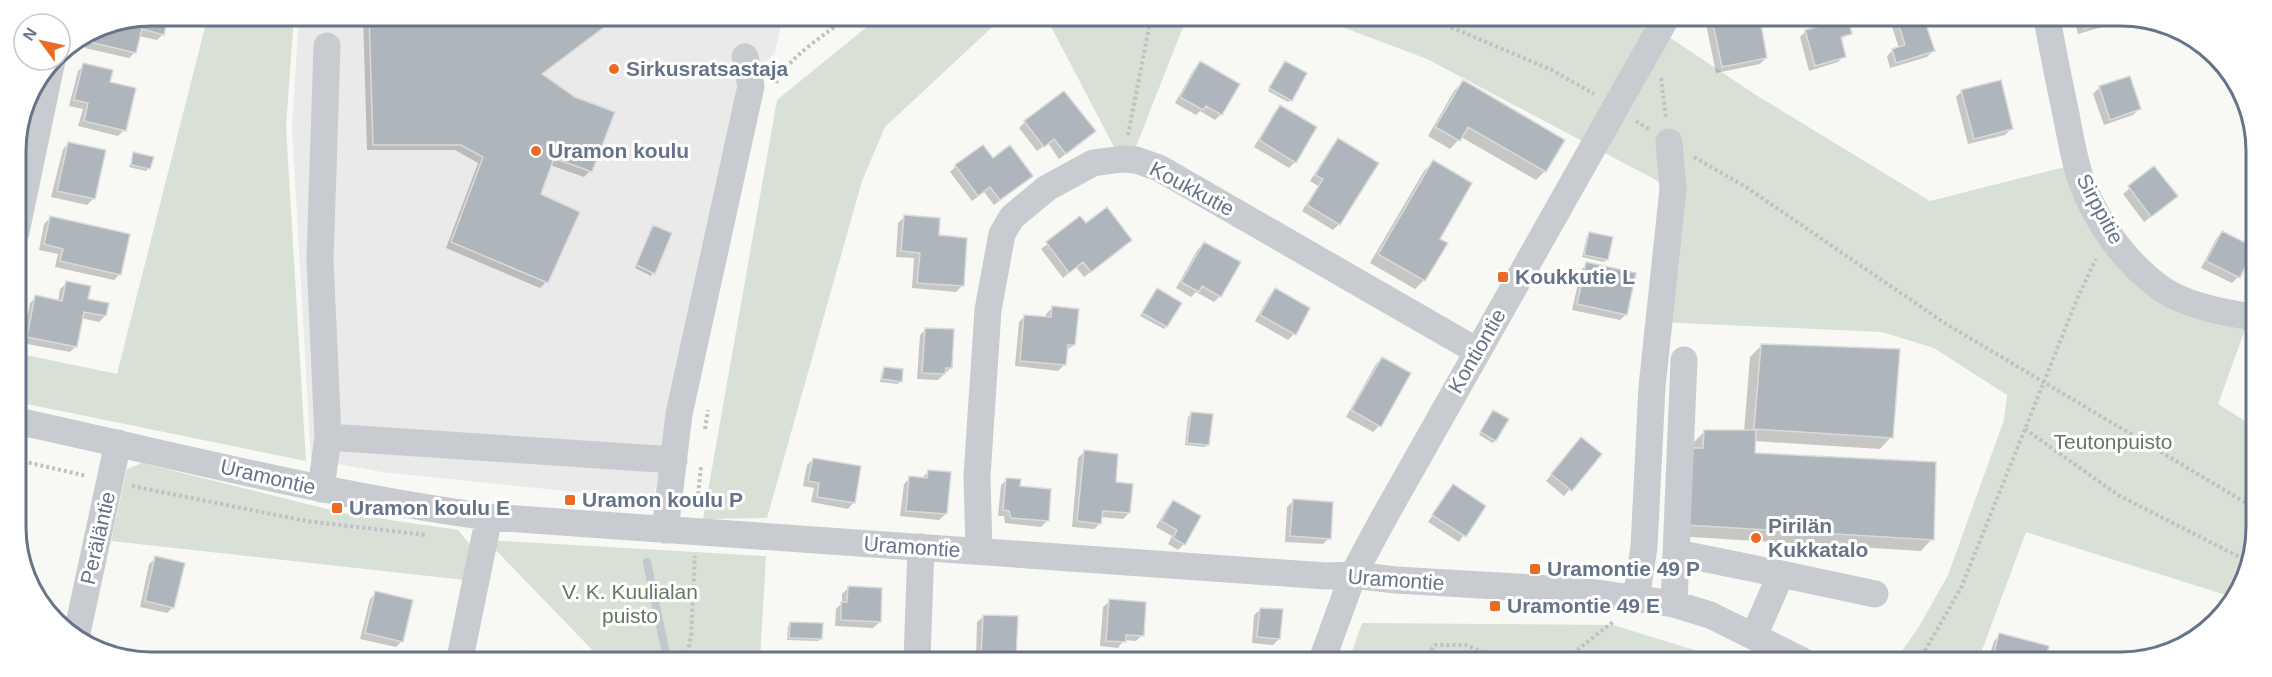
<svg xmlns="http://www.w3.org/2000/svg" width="2272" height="677" font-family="Helvetica,sans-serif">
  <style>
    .built { fill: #e9eae9 }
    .green { fill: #d9e0d6 }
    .shadow { fill: #0003 }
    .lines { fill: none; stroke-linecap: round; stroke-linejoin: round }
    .stream { stroke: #c0c9cf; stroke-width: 8 }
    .building { fill: #afb5bd; stroke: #dadad8; stroke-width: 1.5 }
    .path { stroke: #bfc1c4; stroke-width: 4; stroke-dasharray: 3 3; stroke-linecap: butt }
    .minor { stroke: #c8cbcf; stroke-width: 27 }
    .poi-dot { fill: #eb6b22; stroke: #fff; stroke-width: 2 }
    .labels { text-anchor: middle; stroke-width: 6; stroke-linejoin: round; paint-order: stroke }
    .poi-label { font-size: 21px; font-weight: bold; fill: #667488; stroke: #fff; text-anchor: start }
    .street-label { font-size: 21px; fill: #667488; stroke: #fff }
    .park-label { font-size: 21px; fill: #637a61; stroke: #fff }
    .rim { fill: none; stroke: #667488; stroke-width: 3 }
  </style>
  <rect width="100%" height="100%" fill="#f8f8f5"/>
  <path class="built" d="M299,15L783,16L775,52L739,92L653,500L382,472L311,459L292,127Z"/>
  <path class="green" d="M208,15H294L286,127L306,461L17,402L16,353L117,374Z
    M879,17H1003L885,127L862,181L767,518L703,519L777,100Z
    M1046,17H1187L1135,149L1114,147Z
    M1318,18H1636L1660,31L1756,95L1930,201L2077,164L2142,271L2250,316L2218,404L2253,426L2252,561L2229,596L2026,532L1978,661H1895L1920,625L1948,575L2004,420L2007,395L1934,348L1882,332L1659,322L1673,189L1427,59Z
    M142,463L343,513L458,530L472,547L465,580L111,541L127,469Z
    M486,540L766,556L760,659L600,658Z
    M1362,623L1613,625L1730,661L1349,660Z"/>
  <path class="shadow" d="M151,15H167L163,34L157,40L139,36L135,52L129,58L85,48L89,32L99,25Z
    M363,15L605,16L541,74L590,171L584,177L550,165L539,195L546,282L540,288L446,248L478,163L455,150H367Z
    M1712,19H1758L1766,58L1760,64L1716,73L1706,24Z
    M1892,19H1923L1933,51L1927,57L1890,68L1887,56L1893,50L1899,48L1890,21Z
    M2074,19H2115L2109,25L2078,34Z
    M1806,31L1850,33L1840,40L1844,56L1838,62L1809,71L1800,37Z
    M1200,63L1221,114L1215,120L1200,111L1196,115L1175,103L1194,69Z
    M84,65L108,83L124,130L118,136L78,126L83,109L69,106L78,71Z
    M1283,65L1291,100L1288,102L1268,91Z
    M2129,78L2139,109L2133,115L2104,125L2093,94L2099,88Z
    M1463,82L1563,140L1545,171L1536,180L1461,137L1450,149L1428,136L1454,91Z
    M1962,91L2011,129L2005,135L1968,144L1956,97Z
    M1280,107L1295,162L1289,168L1254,147L1274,113Z
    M1025,122L1088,137L1059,159L1048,143L1037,151L1019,128Z
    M1338,140L1339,224L1333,230L1302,211L1318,186L1310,181L1332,146Z
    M69,143L104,152L93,199L87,205L51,197L63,149Z
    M134,154L149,168L146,171L129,167Z
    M993,160L1031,176L994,205L984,192L972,201L950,172L956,166Z
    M1433,162L1438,239L1424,280L1415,289L1370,263L1424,171Z
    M2154,168L2170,202L2144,222L2123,194Z
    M904,217L937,237L962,286L956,292L912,288L914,258L896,257L898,223Z
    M50,218L120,274L114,280L55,267L58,254L39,250L44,224Z
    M1080,218L1086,225L1124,246L1084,277L1076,267L1063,278L1041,249Z
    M653,227L670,234L651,276L635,268Z
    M2222,233L2253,249L2238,277L2232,283L2201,268L2216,239Z
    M1590,234L1607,259L1604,262L1582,257L1587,236Z
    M1204,243L1220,296L1214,302L1196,292L1191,297L1176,288L1198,249Z
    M1587,264L1626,314L1620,320L1572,310L1581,270Z
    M67,283L105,316L99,322L81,318L76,346L70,352L22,343L30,303L36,297L58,302L60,289Z
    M1157,290L1166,326L1164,329L1140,316Z
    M1275,290L1294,334L1288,340L1255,321L1269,296Z
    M1052,308L1074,345L1065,351L1064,365L1058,371L1015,366L1019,322L1025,316L1046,318V314Z
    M926,329L951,368L938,380L917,379L920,335Z
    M1762,345L1891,437L1880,449L1754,441L1753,454L1932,539L1921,551L1675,536L1693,443L1705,431L1744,432L1750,357Z
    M1382,358L1409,374L1379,426L1373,432L1346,417L1376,364Z
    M884,368L900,381L898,384L880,382L882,371Z
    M1191,414L1208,444L1205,447L1185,445L1188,417Z
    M1491,415L1495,440L1493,443L1479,435Z
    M1575,445L1600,454L1564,496L1546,481Z
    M1084,452L1114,484L1129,513L1123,519L1100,517V523L1094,529L1072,527L1078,458Z
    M813,459L854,502L848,509L811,502L814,488L803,486L807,465Z
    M928,472L946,514L939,520L900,516L904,484L910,478H922Z
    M1007,479L1018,487L1047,521L1041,527L1005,523L1004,516H998L1001,485Z
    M1453,486L1484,506L1459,542L1428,522Z
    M1293,501L1329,538L1323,544L1285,542L1287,507Z
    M1173,502L1184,544L1178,550L1168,544L1172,536L1156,527L1167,508Z
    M156,558L173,607L167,613L140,607L149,564Z
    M848,588L880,622L873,628L835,626L836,609L842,603V594Z
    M376,593L402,641L396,647L360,639L370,599Z
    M1110,601L1142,635L1136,641L1124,640L1118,648L1100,646L1103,607Z
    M1261,609L1279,639L1273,645L1252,643L1254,615Z
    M984,616L1016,617L1014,659H976L977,622Z
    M790,624L821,639L818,641L787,640L788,626Z
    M2000,635L2043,662L1988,661L1994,641Z"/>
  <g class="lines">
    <path class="stream" d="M647,562L667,659"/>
  </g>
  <path class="building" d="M151,15H168L164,35L142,29L136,53L90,42L94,29L99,25Z
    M369,15L607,16L611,22L542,74L575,97L615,112L592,172L554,158L541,194L580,212L548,283L451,242L483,157L461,145H373Z
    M1712,19H1760L1767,58L1722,67Z
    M1848,19L1852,34L1841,37L1846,57L1815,66L1805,30Z
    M1897,19H1924L1935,51L1896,63L1892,49L1905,45Z
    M2081,19H2117L2084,29Z
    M1200,61L1240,84L1222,115L1206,106L1203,110L1180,97Z
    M1285,61L1307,73L1292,101L1269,88Z
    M83,63L113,70L110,82L136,88L126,131L84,121L88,103L74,100Z
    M2130,76L2141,109L2110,120L2099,86Z
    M1463,80L1565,140L1546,172L1468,127L1460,141L1435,127Z
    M2001,80L2013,129L1974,139L1961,90Z
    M1064,91L1096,131L1066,154L1054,139L1044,147L1024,121Z
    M1280,105L1317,127L1296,163L1259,140Z
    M1338,138L1379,163L1340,225L1307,205L1323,179L1315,175Z
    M68,142L106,150L95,199L57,191Z
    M983,145L993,158L1010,145L1033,176L1000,200L990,187L978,196L955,165Z
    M133,152L154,157L150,169L131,165Z
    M1433,160L1472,183L1440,239L1448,243L1425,281L1378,254Z
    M2154,166L2178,196L2151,217L2128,186Z
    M1107,207L1132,240L1091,272L1083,262L1069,273L1046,242L1080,216L1086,223Z
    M904,215L940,218L939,235L967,238L964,286L917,283L920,253L901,251Z
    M50,216L130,234L121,275L60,261L63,249L44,244Z
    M653,225L672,233L655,274L636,265Z
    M2222,231L2254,247L2240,278L2206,261Z
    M1589,232L1613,237L1608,260L1584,255Z
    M1204,242L1241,262L1221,297L1202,286L1199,292L1181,282Z
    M1586,262L1636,273L1627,315L1577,304Z
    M66,281L91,286L88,299L109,303L106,316L84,312L77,347L27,337L35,295L62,301Z
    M1157,288L1182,303L1167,327L1142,313Z
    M1275,288L1310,308L1296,335L1260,315Z
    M1052,306L1079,309L1075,345H1068L1066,365L1020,361L1024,315L1051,317Z
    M925,328L954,329L952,368H946L945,374L922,373Z
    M1761,344L1900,349L1893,438L1754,429Z
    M1382,357L1411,373L1381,427L1351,410Z
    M884,367L903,369L902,382L882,379Z
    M1493,410L1509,419L1496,441L1480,432Z
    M1191,412L1213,414L1209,445L1187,443Z
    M1704,430H1756L1755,453L1936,462L1934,540L1686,525L1692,448H1703Z
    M1581,437L1602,454L1572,491L1551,474Z
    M1084,450L1118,454L1116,482L1133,484L1130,513L1103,511L1101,524L1077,521Z
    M813,458L861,466L855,503L817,497L819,483L808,481Z
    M928,470L951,472L947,514L906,511L909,476L927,478Z
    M1006,478L1021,479L1020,486L1051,489L1049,521L1011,518L1009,511L1003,510Z
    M1453,484L1486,506L1466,537L1432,515Z
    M1293,499L1333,502L1331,539L1290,536Z
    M1173,500L1201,516L1185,545L1173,538L1177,530L1161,521Z
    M18,551L27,553L24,566L18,552Z
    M155,556L185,563L174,608L145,601Z
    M848,586L882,588L881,622L841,620V602H847Z
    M375,591L413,600L403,642L365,633Z
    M1109,599L1146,602L1144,636L1126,635V642L1106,641Z
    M1260,608L1283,609L1280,639L1257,637Z
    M983,615L1018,616L1016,659H981Z
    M790,622L823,623L822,639L789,638Z
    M1999,633L2049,646L2045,662L1992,661Z
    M523,651L548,657V658H521Z"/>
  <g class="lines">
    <path class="path" d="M1429,18L1552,70L1594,94
      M1661,78L1666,118
      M776,83C787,58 826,34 848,17
      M1636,121L1650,130
      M1128,135L1151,17
      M1694,157L1746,187L1943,322L2253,507
      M705,429L708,410
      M2025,429L2118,495L2251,563
      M17,460L87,476
      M132,486L306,521L426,535
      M697,506L701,466
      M686,659L691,636L695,556
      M1424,660L1435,645H1466L1502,660
      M1563,661L1613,622
      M1919,661L1961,588L2078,297L2096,259"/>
    <path class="minor" d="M2047,19C2053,51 2059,82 2066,114C2070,136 2074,159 2081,180C2096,222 2126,264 2162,289C2187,306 2224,313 2254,317
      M16,232L52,60
      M17,421C174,455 330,496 489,517L1326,576L1353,575L1396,580L1583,591L1674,604L1710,615L1803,661
      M328,437L674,460
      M321,489L328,437L320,260L327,46
      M665,530L679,414L751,86L745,57
      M979,551L977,476L988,310L1002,234L1012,217L1047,188L1093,163L1122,159L1136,160L1159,168L1477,351
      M1677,553L1781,574L1754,636
      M1781,574L1875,594
      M1636,599L1644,547L1652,387L1673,189L1669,142
      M1674,604L1684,360
      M77,633L118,443
      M460,658L489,517
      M917,659L921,547
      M1322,660L1353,575L1382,521L1666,18"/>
  </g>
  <g class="poi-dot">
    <circle cx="614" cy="69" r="6"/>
    <circle cx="536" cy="151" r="6"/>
    <rect x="1497" y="271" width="12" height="12" rx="3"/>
    <rect x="564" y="494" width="12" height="12" rx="3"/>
    <rect x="331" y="502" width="12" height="12" rx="3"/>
    <circle cx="1756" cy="538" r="6"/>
    <rect x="1529" y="563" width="12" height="12" rx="3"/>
    <rect x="1489" y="600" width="12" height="12" rx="3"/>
  </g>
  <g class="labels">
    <g class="poi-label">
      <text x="626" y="76">Sirkusratsastaja</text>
      <text x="548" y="158">Uramon koulu</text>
      <text x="1515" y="284">Koukkutie L</text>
      <text x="582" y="507">Uramon koulu P</text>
      <text x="349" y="515">Uramon koulu E</text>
      <text x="1768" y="533">Pirilän<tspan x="1768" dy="24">Kukkatalo</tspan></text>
      <text x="1547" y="576">Uramontie 49 P</text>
      <text x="1507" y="613">Uramontie 49 E</text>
    </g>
    <g class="street-label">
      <text transform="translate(1192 189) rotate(28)" y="7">Koukkutie</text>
      <text transform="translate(2100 209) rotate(62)" y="7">Sirppitie</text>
      <text transform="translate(1477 351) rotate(-60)" y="7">Kontiontie</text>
      <text transform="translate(268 477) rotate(13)" y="7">Uramontie</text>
      <text transform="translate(98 538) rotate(-77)" y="7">Peräläntie</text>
      <text transform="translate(912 547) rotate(4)" y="7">Uramontie</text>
      <text transform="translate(1396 580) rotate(4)" y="7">Uramontie</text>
    </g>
    <g class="park-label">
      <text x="2113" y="449">Teutonpuisto</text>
      <text x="630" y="599">V. K. Kuulialan<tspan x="630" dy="24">puisto</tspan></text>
    </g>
  </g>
  <path d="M0 0H2272V677H0ZM151 26H2121A125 125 0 0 1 2246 151V527A125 125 0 0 1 2121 652H151A125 125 0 0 1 26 527V151A125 125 0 0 1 151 26Z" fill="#fff" fill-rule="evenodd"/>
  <path class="rim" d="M151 26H2121A125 125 0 0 1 2246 151V527A125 125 0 0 1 2121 652H151A125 125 0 0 1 26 527V151A125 125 0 0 1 151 26Z"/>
  <g transform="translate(42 42) rotate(303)"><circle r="28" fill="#ffffff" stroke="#c2c7cf" stroke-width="1.5"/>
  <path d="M0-4.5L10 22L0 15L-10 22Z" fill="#eb6b22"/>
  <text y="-9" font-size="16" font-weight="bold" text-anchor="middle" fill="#667488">N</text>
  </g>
</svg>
